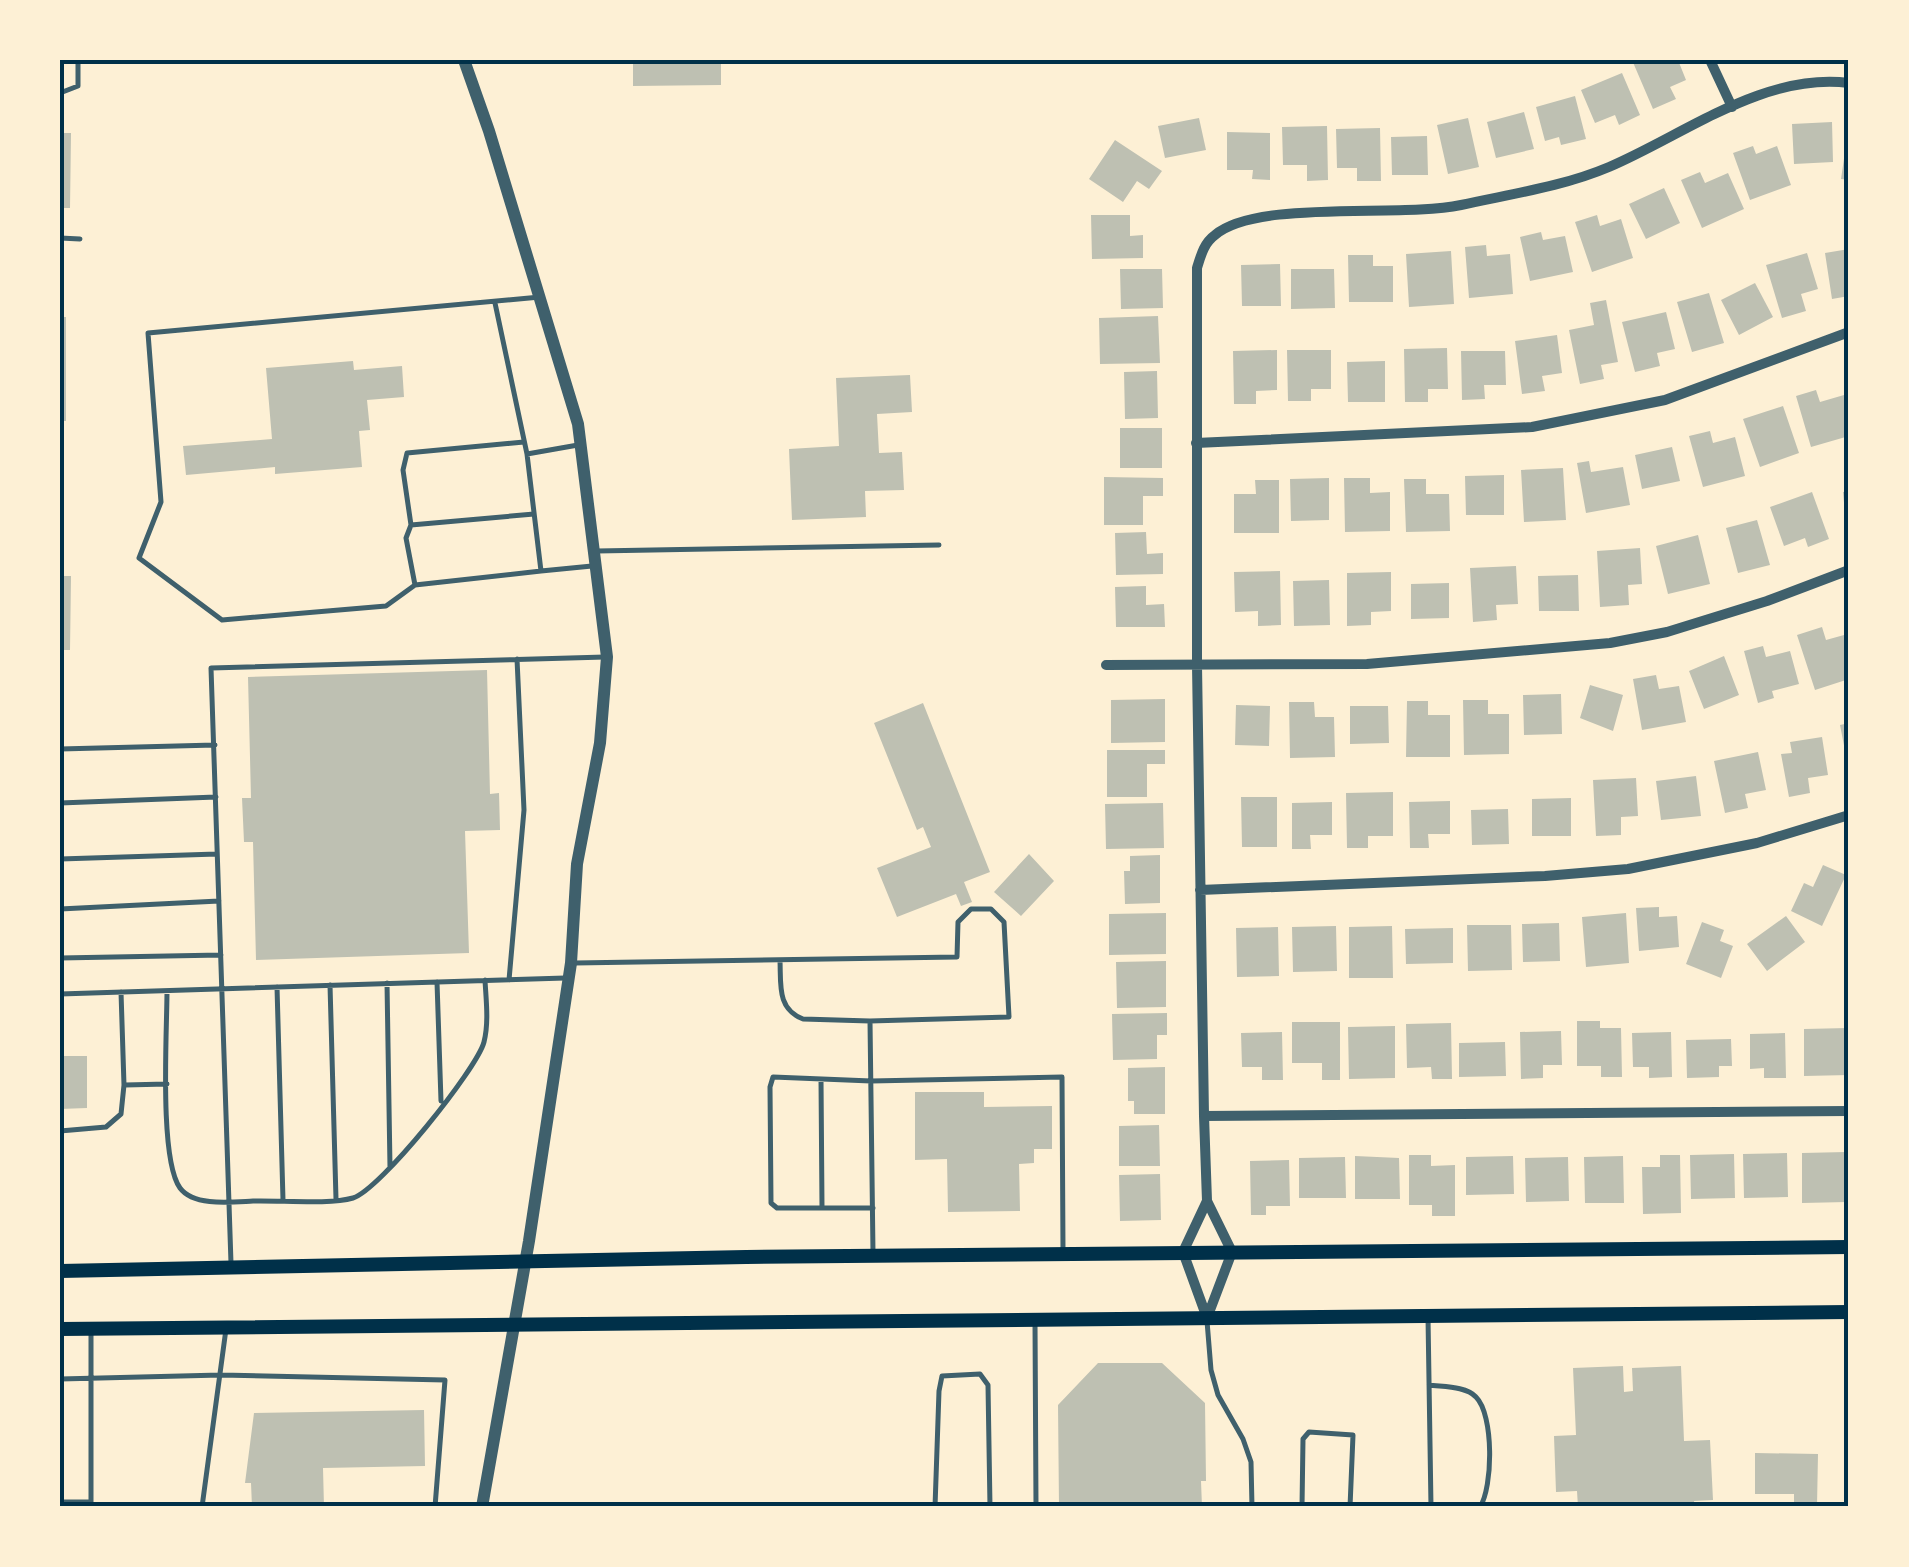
<svg xmlns="http://www.w3.org/2000/svg" width="1909" height="1567" font-family="'Open Sans',sans-serif">
  <style>
    .building { fill: #bec0b2 }
    .lines { fill: none; stroke-linecap: round; stroke-linejoin: round }
    .service { stroke: #3f606c; stroke-width: 5 }
    .minor { stroke: #3f606c; stroke-width: 10 }
    .tertiary { stroke: #3f606c; stroke-width: 12 }
    .secondary { stroke: #003049; stroke-width: 14 }
    .neatline { fill: none; stroke: #003049; stroke-width: 4 }
  </style>
  <rect width="100%" height="100%" fill="#fdf0d5"/>
  <path class="building" d="M721,60V85L633,86V61Z
    M1632,60H1678L1686,80L1670,87L1676,99L1653,109Z
    M1622,73L1640,115L1619,125L1615,115L1595,123L1581,90Z
    M1575,96L1586,139L1561,145L1559,137L1545,141L1536,107Z
    M1524,112L1534,149L1496,158L1487,122Z
    M1199,118L1206,150L1165,158L1158,126Z
    M1468,118L1479,167L1448,174L1437,125Z
    M1832,122L1833,162L1794,164L1792,124Z
    M1327,126L1328,180L1307,181V165H1283L1282,127Z
    M1380,128L1381,181H1357V168H1337L1336,129Z
    M1227,132L1270,133V180L1252,179L1253,170H1227Z
    M60,133H71L70,208H60Z
    M1427,136L1428,175H1392L1391,137Z
    M1847,138H1849V180L1841,179Z
    M1115,140L1162,171L1149,189L1137,181L1123,202L1089,179Z
    M1753,146L1756,154L1777,146L1791,185L1750,200L1733,153Z
    M1700,172L1705,183L1728,173L1744,209L1702,228L1681,180Z
    M1664,188L1680,223L1646,239L1629,204Z
    M1091,215H1130V236L1143,235V258L1092,259Z
    M1597,215L1600,226L1621,219L1633,258L1592,272L1575,222Z
    M1541,232L1543,240L1565,236L1573,272L1530,281L1520,237Z
    M1486,245L1487,256L1510,254L1513,294L1469,298L1465,247Z
    M1849,249V296L1832,299L1825,253Z
    M1451,251L1454,304L1409,307L1406,254Z
    M1807,253L1818,289L1801,294L1806,311L1782,318L1766,265Z
    M1348,255H1373V266H1393V302H1349Z
    M1280,264L1281,306H1242L1241,265Z
    M1120,269H1162L1163,308L1121,309Z
    M1291,269H1334L1335,308L1291,309Z
    M1755,283L1773,317L1739,335L1721,300Z
    M1709,293L1724,343L1692,352L1677,302Z
    M1606,300L1618,362L1601,365L1604,379L1580,384L1569,330L1594,325L1590,303Z
    M1666,312L1675,349L1657,353L1660,366L1635,372L1622,322Z
    M1158,316L1160,363L1100,364L1099,318Z
    M60,317H66V421H60Z
    M1557,335L1562,373L1542,376L1545,391L1522,394L1515,341Z
    M1447,348L1448,389H1428V402H1405L1404,349Z
    M1277,350V390L1256,391V404H1234L1233,351Z
    M1287,350H1331V389H1311V401H1288Z
    M1461,351H1505L1506,385H1484L1485,399L1462,400Z
    M353,361L354,370L402,366L404,397L367,400L370,430L359,431L362,467L275,474V467L186,475L183,446L272,439L266,368Z
    M1385,361V402H1348L1347,362Z
    M1157,371L1158,418L1125,419L1124,372Z
    M910,375L912,412L877,414L879,453L902,452L904,490L865,491L866,517L792,520L789,449L839,446L836,378Z
    M1816,390L1820,402L1844,395L1849,414V436L1811,447L1796,396Z
    M1783,406L1799,453L1760,467L1743,419Z
    M1120,428H1162V468H1120Z
    M1710,431L1713,443L1735,437L1745,476L1703,487L1689,436Z
    M1672,447L1680,481L1642,489L1635,455Z
    M1589,461L1591,472L1623,467L1630,505L1586,513L1577,463Z
    M1563,468L1566,520L1524,522L1521,470Z
    M1504,475V515H1466L1465,476Z
    M1104,477L1163,478V496H1143V525H1104Z
    M1329,478V520L1291,521L1290,479Z
    M1344,478H1370V493L1390,492V531L1345,532Z
    M1404,479H1426V494H1449L1450,531L1406,532Z
    M1255,480H1279V533H1234V494H1256Z
    M1849,491V524H1846L1843,492Z
    M1812,492L1829,539L1808,547L1805,538L1784,546L1770,507Z
    M1757,520L1770,565L1738,573L1726,528Z
    M1146,532L1147,554L1163,553V574L1116,575L1115,533Z
    M1698,535L1710,584L1668,594L1656,546Z
    M1640,548L1642,584L1628,585L1629,605L1600,607L1597,551Z
    M1516,566L1518,604L1496,605L1497,620L1473,622L1470,568Z
    M1280,571L1281,625L1258,626V611L1235,612L1234,572Z
    M1391,572V611L1371,612V625L1347,626V573Z
    M1578,575L1579,611H1539L1538,576Z
    M60,576H71L70,650H60Z
    M1329,580L1330,625L1294,626L1293,581Z
    M1449,583V618L1411,619V584Z
    M1146,586V605L1164,604L1165,627H1116L1115,587Z
    M1822,627L1826,640L1844,635L1849,649V679L1815,690L1797,635Z
    M1763,646L1766,657L1790,651L1799,684L1772,691L1774,698L1758,703L1744,651Z
    M1724,656L1739,695L1704,709L1689,671Z
    M487,670L490,794L499,793L500,830L465,831L469,953L256,960L253,842H244L242,798H251L248,677Z
    M1656,675L1659,689L1679,686L1686,722L1642,730L1633,679Z
    M1590,685L1623,695L1613,731L1580,718Z
    M1561,694L1562,734L1524,735L1523,695Z
    M1165,699V742L1111,743V700Z
    M1463,700H1488V714H1509V754L1464,755Z
    M1407,701H1428V715H1450V757H1406Z
    M1289,702H1314L1315,717H1334L1335,757L1290,758Z
    M923,703L990,872L964,882L972,902L961,906L956,894L897,917L877,868L931,847L923,827L917,830L874,723Z
    M1236,705L1270,706L1269,746L1235,745Z
    M1350,706H1388L1389,743L1350,744Z
    M1849,723V760L1847,761L1840,725Z
    M1822,737L1828,775L1808,778L1810,793L1789,797L1781,754L1792,753L1790,742Z
    M1107,750H1165V764H1147V797H1107Z
    M1758,752L1766,790L1745,794L1748,808L1725,813L1714,761Z
    M1696,776L1701,816L1661,820L1656,781Z
    M1636,778L1638,816L1621,817V835L1596,836L1593,780Z
    M1393,792V836H1368V848H1347L1346,793Z
    M1241,797H1277V847H1242Z
    M1571,798V836H1532V799Z
    M1450,801V834H1428L1429,848H1410L1409,802Z
    M1332,802V835H1310L1311,849H1292V803Z
    M1163,803L1164,848L1106,849L1105,804Z
    M1508,809L1509,844L1472,845L1471,810Z
    M1029,854L1054,881L1021,916L994,892Z
    M1160,855V903L1125,904L1124,871H1130V856Z
    M1823,865L1846,875L1822,926L1791,911L1804,883L1813,887Z
    M1659,907V917L1677,916L1679,947L1639,951L1636,908Z
    M1166,913V954L1109,955V914Z
    M1626,913L1629,963L1586,967L1582,917Z
    M1786,916L1805,942L1767,971L1747,944Z
    M1702,922L1724,930L1720,941L1733,946L1721,978L1686,964Z
    M1559,923L1560,961L1523,962L1522,924Z
    M1467,925H1511L1512,970L1468,971Z
    M1336,926L1337,971L1293,972L1292,927Z
    M1392,926L1393,978H1349V927Z
    M1278,927L1279,976L1237,977L1236,928Z
    M1453,928V963L1406,964L1405,929Z
    M1166,961V1007L1117,1008L1116,962Z
    M1167,1013V1035H1157V1059L1113,1060L1112,1014Z
    M1577,1021H1600V1028H1621L1622,1077H1601V1066H1577Z
    M1292,1022H1340V1080H1322V1063H1292Z
    M1451,1023L1452,1079H1432L1431,1067L1407,1068L1406,1024Z
    M1395,1026V1078L1349,1079L1348,1027Z
    M1848,1028L1849,1075L1804,1076V1029Z
    M1561,1031L1562,1065H1543V1078L1521,1079L1520,1032Z
    M1282,1032L1283,1080H1262V1067H1242L1241,1033Z
    M1671,1032L1672,1077L1649,1078V1067H1633L1632,1033Z
    M1785,1033L1786,1078H1764V1068L1750,1069V1034Z
    M1731,1039L1732,1066H1719V1077L1687,1078L1686,1040Z
    M1505,1042L1506,1076L1459,1077V1043Z
    M60,1056H87V1108L60,1109Z
    M1165,1067V1114H1134V1101H1128V1068Z
    M915,1092H984V1107L1052,1106V1149H1034V1163L1019,1164L1020,1211L948,1212L947,1159L915,1160Z
    M1159,1125L1160,1166H1119V1126Z
    M1846,1152L1847,1202L1802,1203V1153Z
    M1787,1153L1788,1197L1744,1198L1743,1154Z
    M1734,1154L1735,1198L1691,1199L1690,1155Z
    M1409,1155H1431V1166L1455,1165V1216H1432V1205H1409Z
    M1660,1155H1680L1681,1213L1643,1214L1642,1167H1660Z
    M1355,1156L1399,1158L1400,1199H1355Z
    M1513,1156L1514,1194L1466,1195V1157Z
    M1623,1156L1624,1203H1585L1584,1157Z
    M1345,1157L1346,1198H1299V1158Z
    M1568,1157L1569,1201L1526,1202L1525,1158Z
    M1289,1160L1290,1206H1266V1215H1251L1250,1161Z
    M1160,1174L1161,1220L1120,1221L1119,1175Z
    M1098,1363H1162L1205,1403L1206,1481H1201L1202,1507H1059L1058,1405Z
    M1623,1366L1624,1392L1633,1391L1632,1368L1681,1366L1684,1441L1710,1440L1713,1500L1694,1501L1695,1507H1578L1577,1491L1556,1492L1554,1436L1576,1435L1573,1368Z
    M424,1410L425,1466L323,1468L324,1507H252L251,1483H245L254,1413Z
    M1755,1453L1818,1454L1817,1506H1794V1494H1755Z"/>
  <g class="lines">
    <path class="service" d="M60,93L78,86V60
      M60,238L80,239
      M540,297L148,333L161,502L139,558L222,620L386,606L415,585L541,571L527,454L578,445
      M495,303L527,454
      M411,525L403,470L407,453L524,442
      M597,551L939,545
      M541,571L592,566
      M415,585L406,538L411,525L534,514
      M60,749L215,745
      M60,803L216,797
      M60,859L217,854
      M60,909L219,901
      M60,958L221,955
      M780,961C781,985 777,1009 803,1019L870,1021
      M575,963L957,957L958,922L971,909H991L1004,922L1009,1017L870,1021L873,1253
      M509,980L524,810L517,659
      M437,982L441,1101
      M387,983L390,1167
      M330,985L336,1199
      M277,987L283,1200
      M167,991C167,1031 159,1159 180,1188C194,1207 233,1202 253,1201C280,1200 329,1205 353,1198C380,1190 477,1069 484,1042C489,1022 486,1000 485,980
      M60,994L565,978
      M821,1079L822,1208
      M125,1085L167,1084
      M60,1131L106,1127L121,1114L124,1085L121,992
      M873,1208H777L771,1203L770,1087L773,1077L871,1081L1062,1077L1063,1251
      M231,1263L211,668L605,657
      M1428,1317L1431,1507
      M1207,1321L1211,1370L1218,1395L1243,1439L1251,1462L1252,1507
      M1035,1322L1036,1507
      M60,1379L221,1375L445,1380L435,1507
      M1429,1385C1443,1387 1466,1386 1476,1397C1494,1415 1493,1487 1480,1507
      M60,1502H91V1331
      M202,1507L226,1329
      M935,1507L939,1391L942,1376L980,1374L988,1385L990,1507
      M975,1507H1036
      M1302,1507L1303,1439L1309,1432L1353,1435L1350,1507"/>
    <path class="minor" d="M1710,60L1732,107
      M1196,443L1532,427L1665,400L1849,332
      M1106,665L1367,664L1610,643L1667,632L1767,601L1849,570
      M1200,890L1545,876L1628,869L1757,843L1849,815
      M1204,1116L1849,1111
      M1207,1318L1232,1252L1207,1201L1204,1116L1197,665V268C1201,255 1204,243 1215,235C1257,199 1400,218 1461,205C1510,194 1562,187 1609,167C1684,135 1764,72 1849,83
      M1207,1318L1183,1252L1207,1201"/>
    <path class="tertiary" d="M464,60L489,131L578,424L607,657L600,743L577,864L571,963L529,1241L482,1507"/>
    <path class="secondary" d="M60,1271L746,1257L1849,1247
      M60,1329L1849,1312"/>
  </g>
  <rect width="1909" height="1567" fill="none" stroke="#fdf0d5" stroke-width="125"/>
  <rect x="62" y="62" width="1784" height="1442" class="neatline"/>
</svg>
